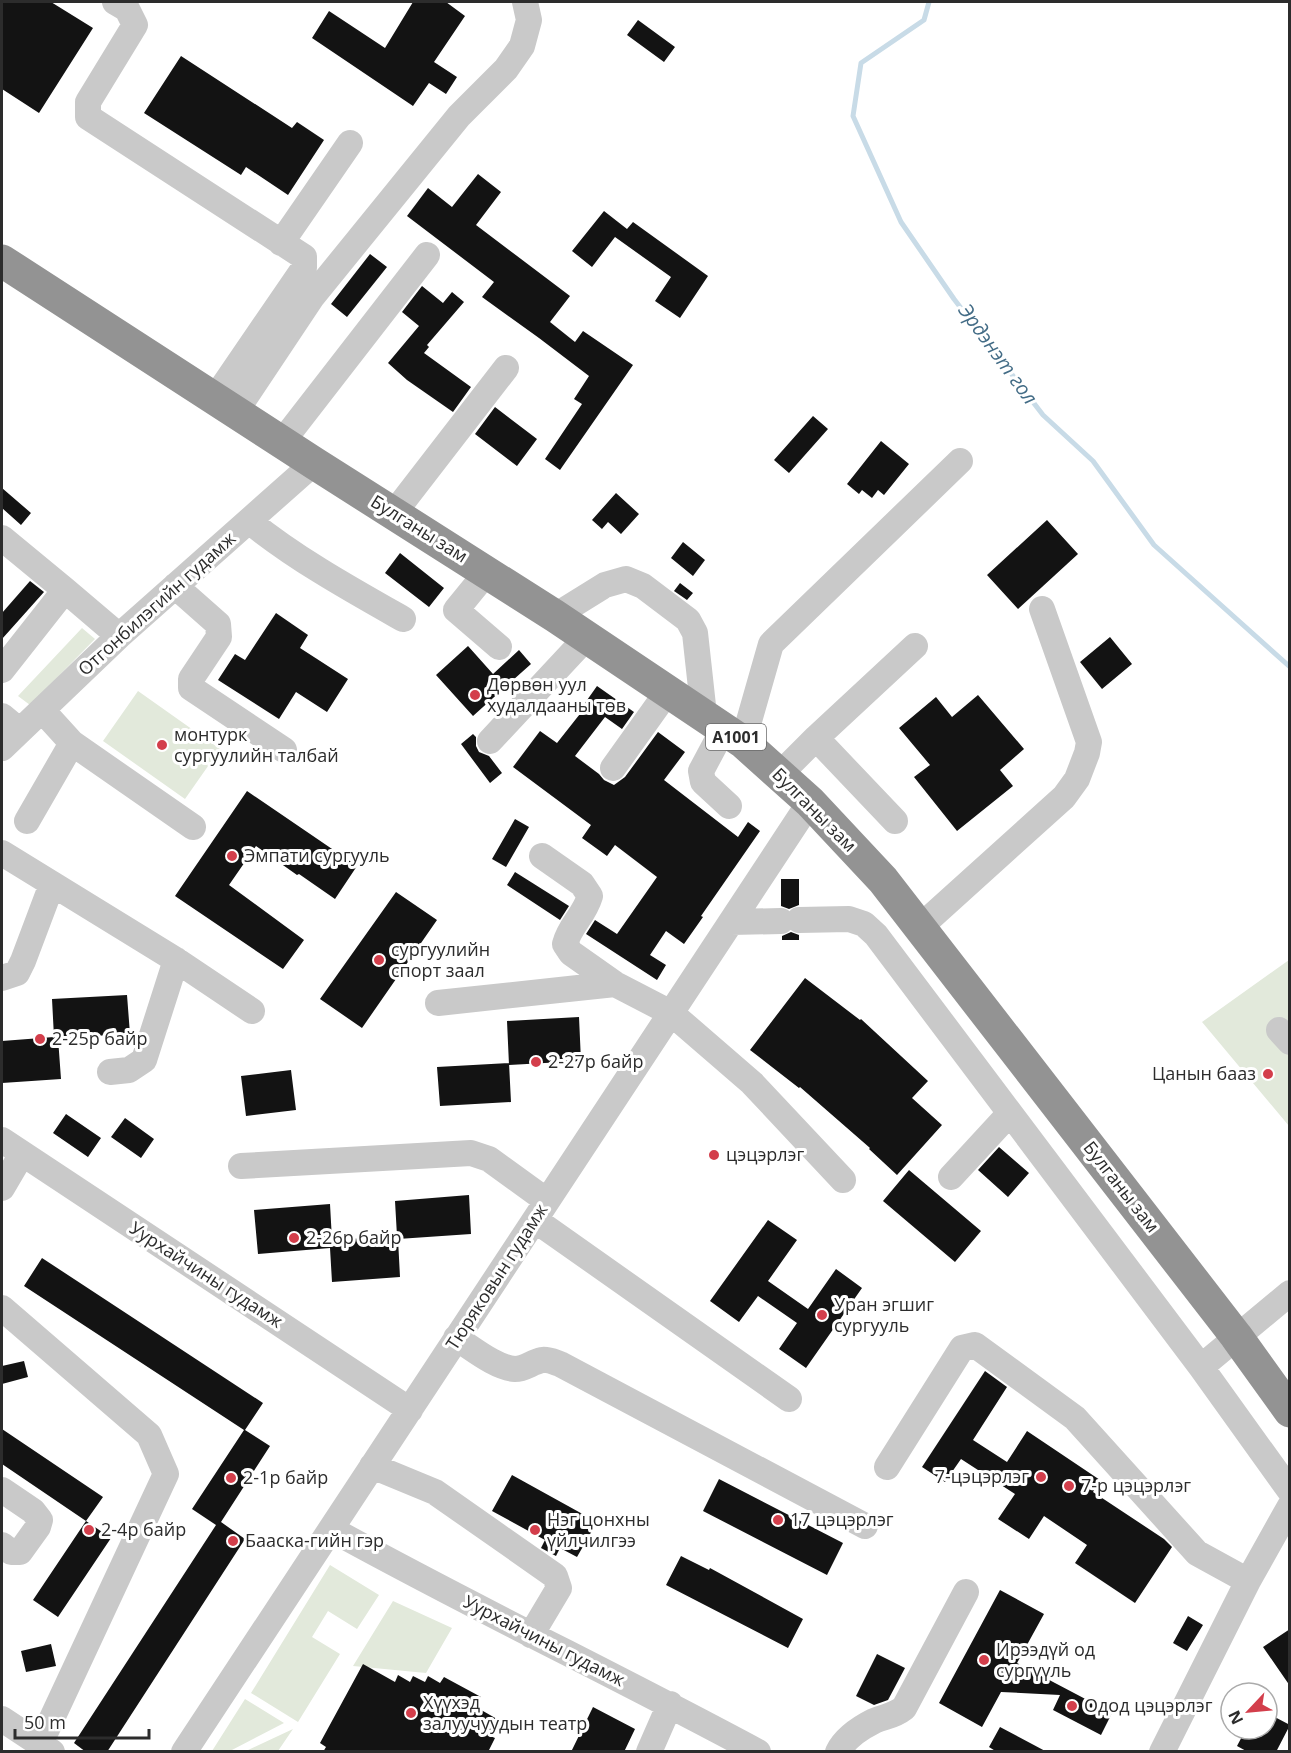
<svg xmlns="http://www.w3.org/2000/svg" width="1291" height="1753" font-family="'Open Sans',sans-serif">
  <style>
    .green { fill: #e2e9db }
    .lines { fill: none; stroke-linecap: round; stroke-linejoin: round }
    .stream { stroke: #c8dbe7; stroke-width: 5 }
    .building { fill: #131313 }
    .minor { stroke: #c9c9c9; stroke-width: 26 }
    .highway { stroke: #939393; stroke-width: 33 }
    .poi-dot { fill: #d33e4b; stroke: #fff; stroke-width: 2 }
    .labels { text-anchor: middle; stroke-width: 6; stroke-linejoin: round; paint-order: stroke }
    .shield { fill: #fff; stroke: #6b6b6b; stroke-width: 1.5 }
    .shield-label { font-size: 16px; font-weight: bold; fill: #2c2c2c }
    .street-label { font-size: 18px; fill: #2c2c2c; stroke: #fff }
    .poi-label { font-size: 18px; fill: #2c2c2c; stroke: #fff; text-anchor: start }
    .water-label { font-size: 20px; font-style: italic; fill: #436c86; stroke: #fff }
  </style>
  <rect width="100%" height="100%" fill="#fff"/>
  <path class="green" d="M82,628L95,639L30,705L18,696Z
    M138,691L220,749L185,799L103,741Z
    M1289,960V1126L1202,1022Z
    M330,1565L379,1595L357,1629L328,1611L312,1637L340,1654L298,1722L251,1693Z
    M393,1601L452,1628L426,1673L353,1666Z
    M245,1699L284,1723L230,1751H212Z
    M293,1729L278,1751H246Z"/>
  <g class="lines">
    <path class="stream" d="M929,2L924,20L861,63L853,116L901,222L954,299L1043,415L1093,461L1154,545L1290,667"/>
  </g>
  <path class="building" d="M2,2H51L93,28L39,113L2,89Z
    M413,2H446L465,16L434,62L457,77L446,94L429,83L413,106L312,38L329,11L385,48Z
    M638,20L675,47L664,62L627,35Z
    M181,56L292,128L297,122L324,140L288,195L246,167L241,175L144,113Z
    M478,174L501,192L476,225L570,296L550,322L575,342L583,331L633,365L560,470L545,459L582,404L574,399L589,376L539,338L482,297L494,282L407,216L428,188L452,207Z
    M604,211L627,229L633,222L708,276L680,318L655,301L671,277L615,237L592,267L572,251Z
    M370,254L387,267L347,317L331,304Z
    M422,286L443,303L452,292L464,302L427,345L429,347L424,353L471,387L453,412L407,380L388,363L419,326L402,312Z
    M495,407L537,439L517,466L475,434Z
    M813,416L828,429L789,473L774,460Z
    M881,441L909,464L884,495L878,490L872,498L862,490L859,494L847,484Z
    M2,488L31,513L21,525L2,508Z
    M616,493L639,514L621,534L608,522L602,529L592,520Z
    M1047,520L1078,554L1018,609L987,575Z
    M683,542L705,560L693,576L671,558Z
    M400,553L444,588L429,607L385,573Z
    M30,581L44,592L2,639V613Z
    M680,583L693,593L687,600L674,591Z
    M276,613L308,635L300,648L348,679L327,712L296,692L279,719L218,680L235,654L245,660Z
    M1110,637L1132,664L1102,689L1080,662Z
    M468,646L493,674L519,650L531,664L473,716L436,675Z
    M597,686L634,712L622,729L605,717L575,756L599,774L604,780L614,785L625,777L658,732L685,752L664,780L738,837L748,822L760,831L701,916L703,917L684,944L666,931L650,955L666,965L657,980L586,934L595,920L617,934L657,877L615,845L607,856L582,838L591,825L513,767L540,731L557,743L587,705L585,703Z
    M978,695L1024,749L1000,770L1013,786L957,831L914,777L930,765L899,728L936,697L952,717Z
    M473,734L476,737V746L479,752L489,756L502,773L490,783L461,744Z
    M247,791L357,866L335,899L299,874L297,875L256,846L229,885L304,940L283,969L175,896Z
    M515,819L529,827L506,867L492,859Z
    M515,872L569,906L560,920L507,885Z
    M781,879H799V905L789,909L781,906Z
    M396,892L437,920L362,1028L320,999Z
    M791,932L799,935V940H782V936Z
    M805,978L860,1020L861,1019L928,1081L912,1098L942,1125L897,1175L869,1149L870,1148L800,1087L799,1088L750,1050Z
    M127,995L130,1034L58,1038L61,1079L2,1083V1041L54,1037L52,999Z
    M579,1017L581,1061L509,1065L507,1021Z
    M509,1063L511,1102L440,1106L437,1067Z
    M291,1070L296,1110L246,1116L241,1076Z
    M66,1114L101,1138L88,1157L53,1133Z
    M125,1118L154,1139L141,1158L111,1137Z
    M999,1147L1029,1173L1008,1197L978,1170Z
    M909,1170L981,1231L955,1262L883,1201Z
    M469,1195L471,1234L398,1239L400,1277L332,1282L330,1248L258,1254L254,1210L330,1204L332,1240L397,1236L395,1201Z
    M768,1220L797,1240L768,1281L808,1309L836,1269L862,1288L806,1368L779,1349L797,1323L758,1296L739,1322L710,1301Z
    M42,1258L263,1403L245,1430L270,1446L221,1522L245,1539L107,1752H86L74,1743L216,1525L192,1509L244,1430L24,1286Z
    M24,1361L28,1377L2,1384V1366Z
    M985,1371L1007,1387L973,1440L1007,1462L1027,1431L1100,1480L1093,1492L1164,1539L1172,1547L1135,1603L1075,1563L1087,1545L1044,1516L1029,1539L998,1519L1015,1494L961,1459L945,1482L922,1467Z
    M2,1429L103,1497L86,1521L2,1464Z
    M512,1475L597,1522L577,1557L560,1548L556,1556L541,1548L545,1540L492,1511Z
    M719,1479L843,1543L827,1575L703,1511Z
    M86,1521L111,1538L58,1617L33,1600Z
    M681,1556L709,1570L710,1568L803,1619L788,1648L666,1585Z
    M1000,1590L1044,1614L1017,1663L1112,1713L1101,1735L1053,1710L1060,1695L1001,1692L982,1727L939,1703Z
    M1188,1616L1203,1625L1187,1651L1173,1643Z
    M1290,1629V1686L1263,1647Z
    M51,1644L56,1666L26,1672L21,1651Z
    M877,1654L905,1668L888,1700L874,1705L856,1696Z
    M363,1664L395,1682L398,1675L410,1682L413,1676L425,1682L428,1676L440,1683L444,1677L481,1697L476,1707L497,1719L488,1735L495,1738L488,1752H323L326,1747L320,1743Z
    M593,1707L635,1729L624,1752H571Z
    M1267,1713L1290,1725L1276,1752H1248L1237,1746L1246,1729H1267Z
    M1000,1727L1047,1752H997L989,1747Z"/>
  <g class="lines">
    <path class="minor" d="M115,2L127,9L135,25L88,102V117L304,257V268L215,398
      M281,243L350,143
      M236,411L312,297L459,116L506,69L522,46L529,20L525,2
      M282,442L427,255
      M394,513L506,368
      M249,521C296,559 350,589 403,619
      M2,538L65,590L119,636
      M487,572L456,610L499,647
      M175,586L218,624L219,637L191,679V688L284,750
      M555,616L605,585L626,579L643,586L688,620L695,633L704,715
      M2,670L65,590
      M42,710L72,743L193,827
      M2,716L20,731
      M724,728L701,771L703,782L729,806
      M816,738L895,821
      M490,741L587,637
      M743,742L771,644L960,461
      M2,748L119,636L314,463
      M613,768L668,691
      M780,774L816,738L915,646
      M27,821L72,743
      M2,853L176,960L252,1011
      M542,856L582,884L590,896C584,916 570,925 565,944L571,953L615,984L671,1013L752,1083L843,1180
      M799,920L849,919L864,924L876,935L1201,1367L1290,1491
      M731,922L781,921
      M920,927L1064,797L1077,779L1087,753L1089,742L1042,609
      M2,978L17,973L23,961L52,884
      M438,1003L615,984
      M1279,1030L1290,1042
      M110,1072L129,1070L144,1060L176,960
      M2,1140L410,1410
      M241,1166L471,1153L489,1159L547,1201
      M951,1177L1010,1113
      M2,1188L22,1154
      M535,1220L789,1399
      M2,1308L149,1435L166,1474L40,1744
      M456,1338C472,1348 496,1368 515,1369C525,1369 532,1362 542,1360C548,1359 554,1362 560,1364L865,1526
      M1201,1367L1290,1293
      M372,1466L435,1492L555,1576L559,1588L531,1635
      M887,1467L962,1348L975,1345L1075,1418L1197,1553L1248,1581
      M2,1490L33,1511L40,1520L38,1527L20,1552H11L2,1545
      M331,1529C472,1607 617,1676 758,1752
      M2,1719L52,1752
      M184,1752L810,802
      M649,1752L670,1704
      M838,1752C845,1738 860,1728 874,1721C886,1716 894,1716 904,1708L966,1592
      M1162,1752L1248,1581L1290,1506"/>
    <path class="highway" d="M2,261L314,463L555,616L743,742L810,802L883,880L1236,1336L1290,1411"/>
  </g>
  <g class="poi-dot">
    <circle cx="475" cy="695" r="6"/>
    <circle cx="162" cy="745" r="6"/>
    <circle cx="232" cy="856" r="6"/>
    <circle cx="379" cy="960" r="6"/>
    <circle cx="40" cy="1039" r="6"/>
    <circle cx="536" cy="1062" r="6"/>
    <circle cx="1268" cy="1074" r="6"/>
    <circle cx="714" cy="1155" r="6"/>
    <circle cx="294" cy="1238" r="6"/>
    <circle cx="822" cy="1315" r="6"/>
    <circle cx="1041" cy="1477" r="6"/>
    <circle cx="231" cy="1478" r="6"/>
    <circle cx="1069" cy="1486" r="6"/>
    <circle cx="778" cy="1520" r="6"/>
    <circle cx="89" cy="1530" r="6"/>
    <circle cx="535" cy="1530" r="6"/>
    <circle cx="233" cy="1541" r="6"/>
    <circle cx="984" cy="1660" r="6"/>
    <circle cx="1072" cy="1706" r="6"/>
    <circle cx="411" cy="1713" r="6"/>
  </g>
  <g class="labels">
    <rect class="shield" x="706" y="724" width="60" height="26" rx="4.5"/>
    <g class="shield-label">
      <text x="736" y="743">A1001</text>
    </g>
    <g class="street-label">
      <text transform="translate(419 529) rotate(32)" y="6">Булганы зам</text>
      <text transform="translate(157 604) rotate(-42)" y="6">Отгонбилэгийн гудамж</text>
      <text transform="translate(814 810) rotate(45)" y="6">Булганы зам</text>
      <text transform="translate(1121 1187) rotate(52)" y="6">Булганы зам</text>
      <text transform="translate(206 1275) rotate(33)" y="6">Уурхайчины гудамж</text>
      <text transform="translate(497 1277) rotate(-57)" y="6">Тюряковын гудамж</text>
      <text transform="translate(544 1641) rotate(27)" y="6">Уурхайчины гудамж</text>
    </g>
    <g class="poi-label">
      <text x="487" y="691">Дөрвөн уул<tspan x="487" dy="21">худалдааны төв</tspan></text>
      <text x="174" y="741">монтурк<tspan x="174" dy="21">сургуулийн талбай</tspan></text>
      <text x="244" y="862">Эмпати сургууль</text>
      <text x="391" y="956">сургуулийн<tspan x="391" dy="21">спорт заал</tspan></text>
      <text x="52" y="1045">2-25р байр</text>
      <text x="548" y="1068">2-27р байр</text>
      <text x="1256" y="1080" text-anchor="end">Цанын бааз</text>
      <text x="726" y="1161">цэцэрлэг</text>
      <text x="306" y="1244">2-26р байр</text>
      <text x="834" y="1311">Уран эгшиг<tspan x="834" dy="21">сургууль</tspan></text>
      <text x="1029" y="1483" text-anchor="end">7-цэцэрлэг</text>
      <text x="243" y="1484">2-1р байр</text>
      <text x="1081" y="1492">7-р цэцэрлэг</text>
      <text x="547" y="1526">Нэг цонхны<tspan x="547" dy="21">үйлчилгээ</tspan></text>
      <text x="790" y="1526">17 цэцэрлэг</text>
      <text x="101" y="1536">2-4р байр</text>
      <text x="245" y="1547">Бааска-гийн гэр</text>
      <text x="996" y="1656">Ирээдүй од<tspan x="996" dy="21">сургүүль</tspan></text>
      <text x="423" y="1709">Хүүхэд<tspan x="423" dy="21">залуучуудын театр</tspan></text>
      <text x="1084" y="1712">Одод цэцэрлэг</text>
    </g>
    <g class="water-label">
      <text transform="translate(998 354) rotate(54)" y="7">Эрдэнэт гол</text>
    </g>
  </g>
  <rect width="1291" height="1753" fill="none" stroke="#2c2c2c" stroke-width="6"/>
  <g transform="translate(1249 1711) rotate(244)"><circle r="28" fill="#ffffff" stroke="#ababab" stroke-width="1.5"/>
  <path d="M0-4.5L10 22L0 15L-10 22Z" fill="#d33e4b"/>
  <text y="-9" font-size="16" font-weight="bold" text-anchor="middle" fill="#2c2c2c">N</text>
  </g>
  <path d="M15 1729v9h134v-9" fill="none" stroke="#2c2c2c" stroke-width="3"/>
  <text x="24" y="1729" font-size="18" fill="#2c2c2c" stroke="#ffffff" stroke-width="4.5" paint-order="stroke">50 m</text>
</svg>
